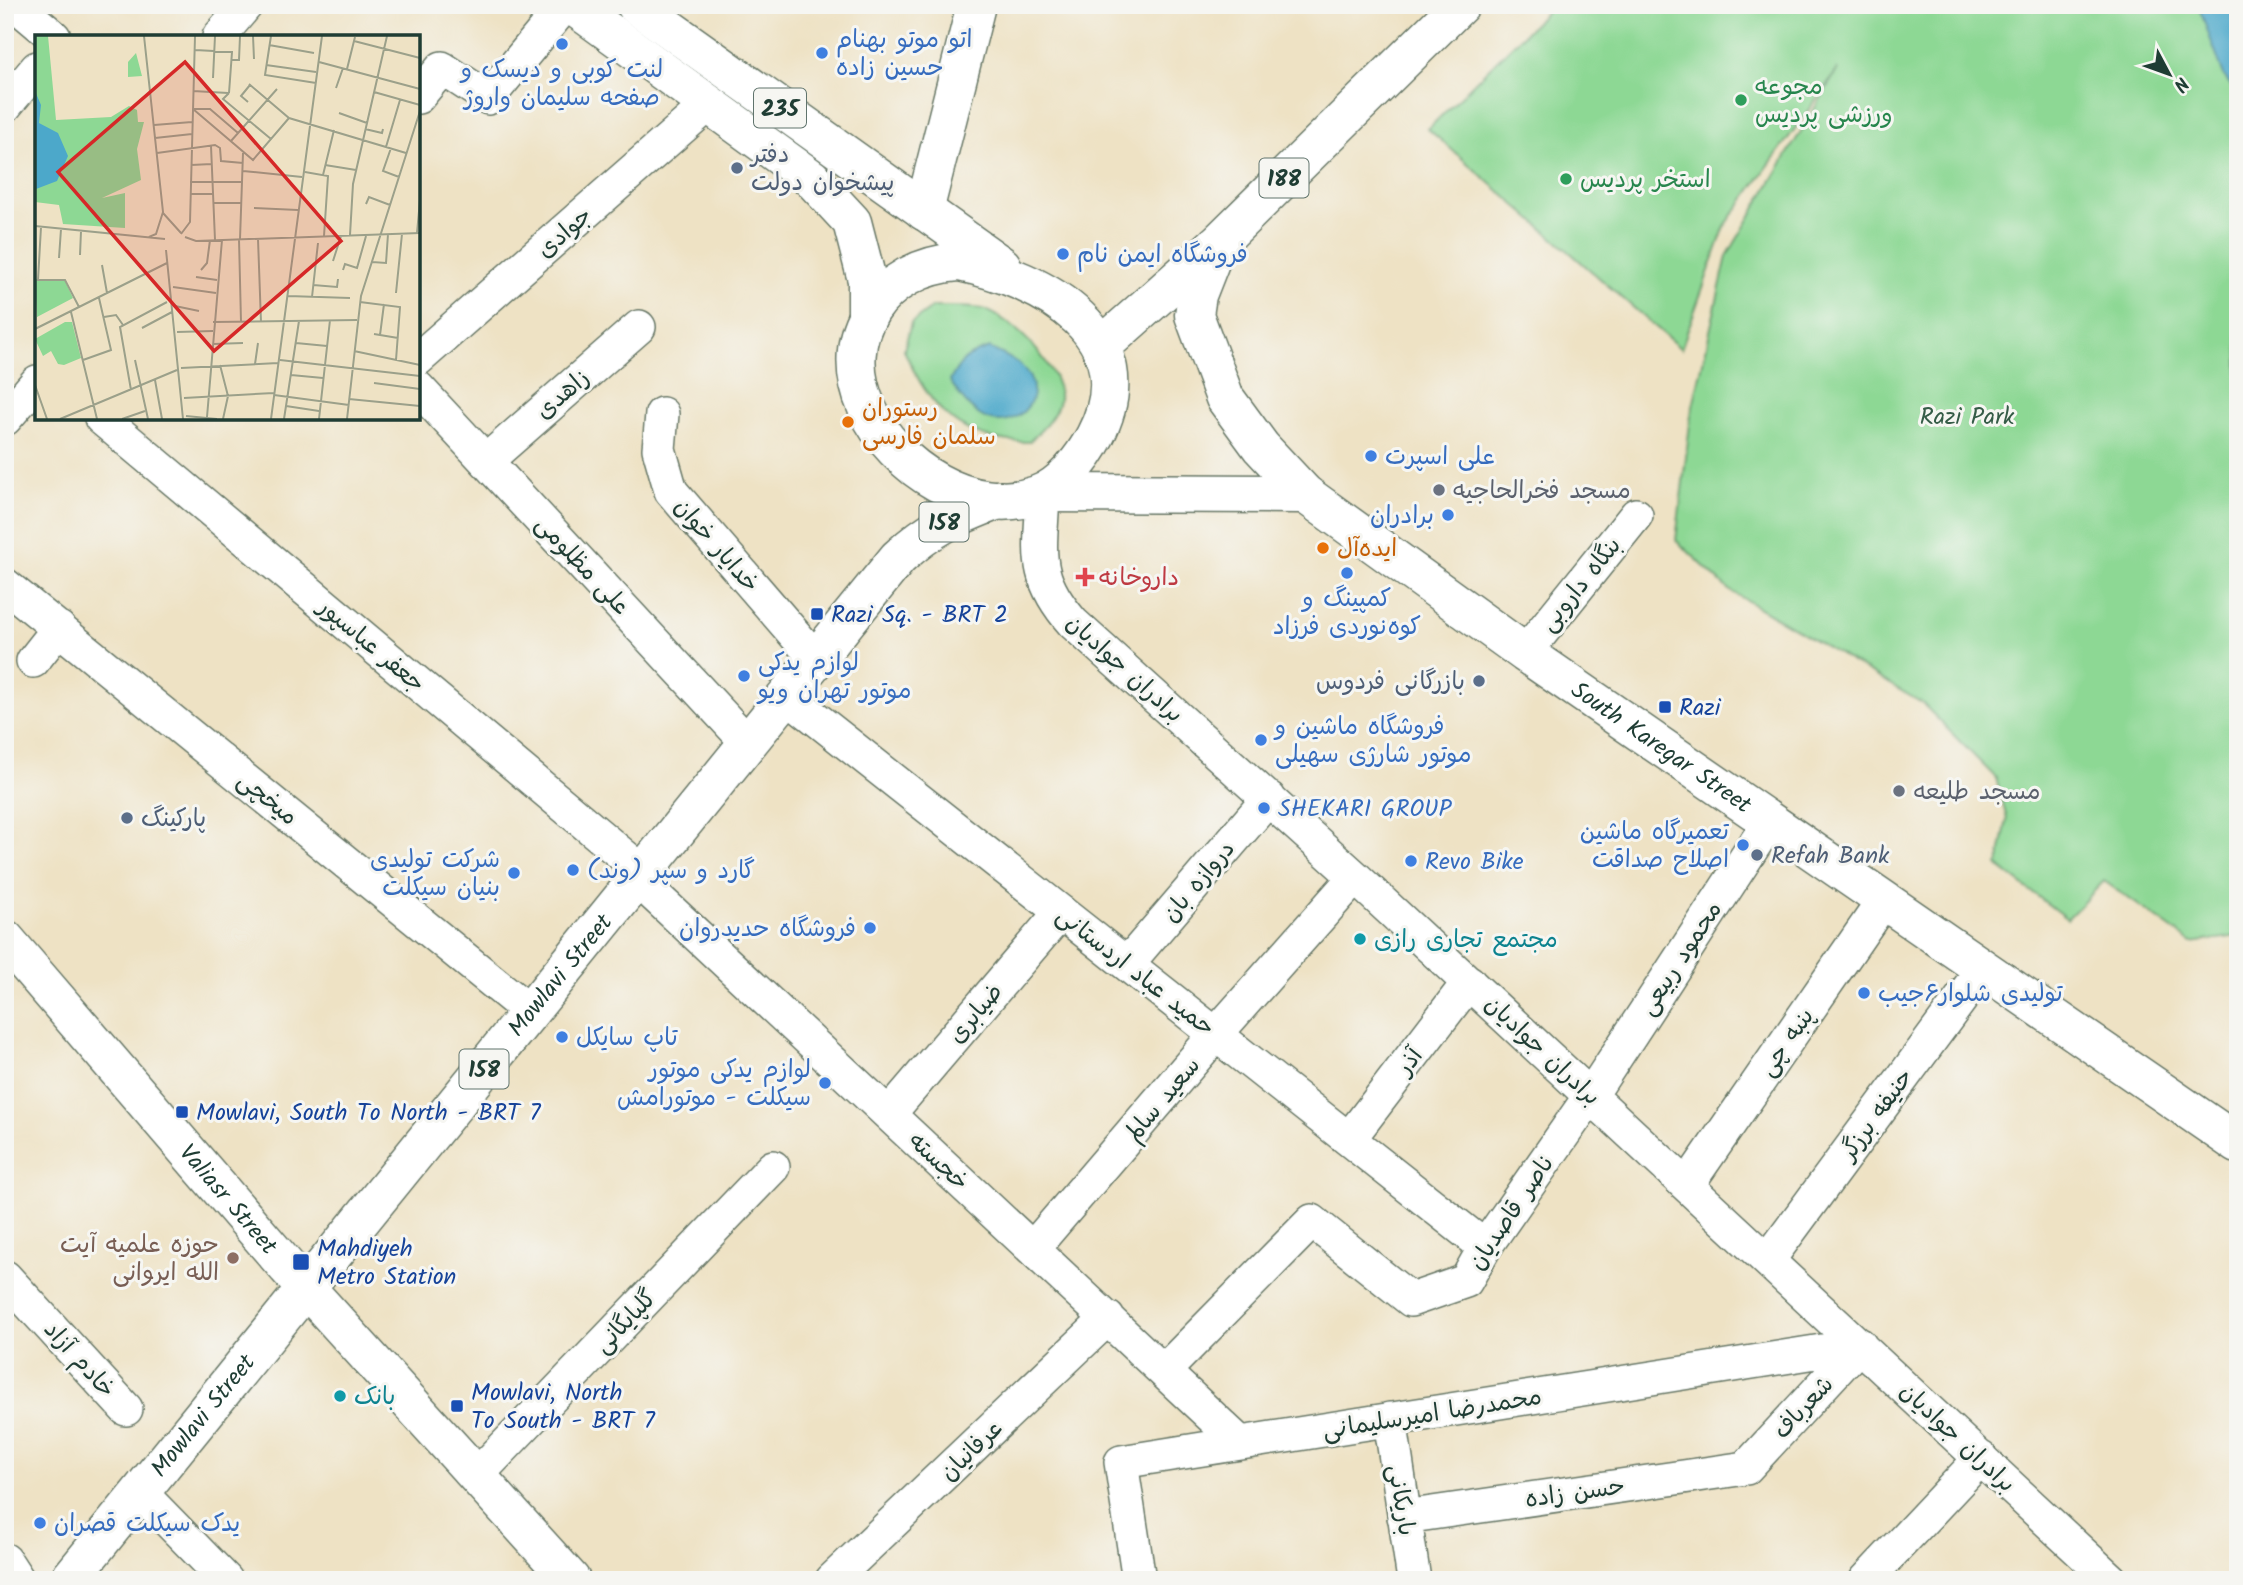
<svg xmlns="http://www.w3.org/2000/svg" width="2243" height="1585" font-family="Kalam,'Playpen Sans Arabic',sans-serif">
  <style>
    .green { fill: #8dd894; stroke: #568a64; stroke-width: 2 }
    .water { fill: #4ca8ca; stroke: #36727f; stroke-width: 2 }
    .lines { fill: none; stroke-linecap: round; stroke-linejoin: round }
    .minor-casing { stroke: #677766; stroke-width: 36 }
    .major-casing { stroke: #677766; stroke-width: 41 }
    .minor { stroke: #fff; stroke-width: 33 }
    .major { stroke: #fff; stroke-width: 38 }
    .shop-dot { fill: #3f7fe0; stroke: #f6f6f2; stroke-width: 2.5 }
    .leisure-dot { fill: #2e9e5b; stroke: #f6f6f2; stroke-width: 2.5 }
    .service-dot { fill: #5c6f8a; stroke: #f6f6f2; stroke-width: 2.5 }
    .food-dot { fill: #e8710a; stroke: #f6f6f2; stroke-width: 2.5 }
    .worship-dot { fill: #6b7280; stroke: #f6f6f2; stroke-width: 2.5 }
    .health-dot { fill: #e0444e; stroke: #f6f6f2; stroke-width: 2.5 }
    .transit-dot { fill: #1a4fb4; stroke: #f6f6f2; stroke-width: 2.5 }
    .culture-dot { fill: #0f9aa8; stroke: #f6f6f2; stroke-width: 2.5 }
    .education-dot { fill: #8d6e63; stroke: #f6f6f2; stroke-width: 2.5 }
    .labels { text-anchor: middle; stroke-width: 6; stroke-linejoin: round; paint-order: stroke }
    .shield { fill: #f6f6f2; stroke: #60746d; stroke-width: 2 }
    .shield-label { font-size: 23px; font-weight: bold; fill: #1f3d34 }
    .shop-label { font-size: 24px; fill: #366cbe; stroke: #f6f6f2; text-anchor: start }
    .leisure-label { font-size: 24px; fill: #27864d; stroke: #f6f6f2; text-anchor: start }
    .service-label { font-size: 24px; fill: #4e5e75; stroke: #f6f6f2; text-anchor: start }
    .street-label { font-size: 24px; fill: #1f3d34; stroke: #f6f6f2 }
    .food-label { font-size: 24px; fill: #c56008; stroke: #f6f6f2; text-anchor: start }
    .park-label { font-size: 24px; fill: #355c47; stroke: #f6f6f2 }
    .worship-label { font-size: 24px; fill: #5b616d; stroke: #f6f6f2; text-anchor: start }
    .health-label { font-size: 24px; fill: #be3a42; stroke: #f6f6f2; text-anchor: start }
    .transit-label { font-size: 24px; fill: #164399; stroke: #f6f6f2; text-anchor: start }
    .culture-label { font-size: 24px; fill: #0d838f; stroke: #f6f6f2; text-anchor: start }
    .education-label { font-size: 24px; fill: #785e54; stroke: #f6f6f2; text-anchor: end }
    .inset-road { fill: none; stroke: #9ba08a; stroke-width: 2 }
    .view { fill: #d62828; fill-opacity: 0.15; stroke: #d62828; stroke-width: 3.5 }
    .inset-edge { fill: none; stroke: #1f3d34; stroke-width: 3.5 }
  </style>
  <rect width="100%" height="100%" fill="#f6f6f2"/>
  <filter id="ink" filterUnits="userSpaceOnUse"><feTurbulence type="fractalNoise" baseFrequency=".0143" numOctaves="2"/><feDisplacementMap in="SourceGraphic" scale="14" xChannelSelector="R" yChannelSelector="G"/><feConvolveMatrix kernelMatrix="1 2 1 2 8 2 1 2 1" color-interpolation-filters="sRGB"/></filter>
  <filter id="wash" filterUnits="userSpaceOnUse"><feTurbulence type="fractalNoise" baseFrequency=".00686" numOctaves="4" result="noise"/><feDisplacementMap in="SourceGraphic" scale="28" xChannelSelector="R" yChannelSelector="G"/><feGaussianBlur stdDeviation="1.57" result="paint"/><feColorMatrix in="noise" values="0 0 0 0 0 0 0 0 0 0 0 0 0 0 0 0 0 1.4 0 .05"/><feComposite in="paint" operator="in"/></filter>
  <g filter="url(#wash)">
    <rect width="100%" height="100%" fill="#eee2c4"/>
    <path class="green" d="M1553,5H2238V936L2192,943L2104,881L2067,919L1998,866L2007,819L1996,778L1922,703L1729,590L1676,540L1691,415L1727,256L1838,69L1725,226L1681,349L1428,129Z
      M933,307C948,307 966,306 982,309C1010,316 1068,372 1058,404C1053,420 1041,430 1029,442C960,442 930,410 904,350L911,323Z"/>
    <path class="water" d="M2198,5H2238V95L2224,76Z
      M990,348C1000,354 1016,359 1023,368C1053,399 1010,437 978,414C966,405 958,393 950,381C960,360 969,354 990,348Z"/>
  </g>
  <g filter="url(#ink)">
    <g class="lines">
      <g class="minor-casing">
        <path id="minor" d="M16,5L54,37
          M219,37L246,5
          M418,97L442,68L488,98L565,5
          M5,106L37,68
          M418,359L709,104
          M418,388L748,743
          M662,414L659,449L671,491L816,659
          M101,418L643,872
          M5,419L37,382
          M486,461L639,327
          M1043,493C1041,552 1031,575 1073,623L1355,877L2111,1580
          M5,585L530,1012
          M1525,653L1636,515
          M33,661L59,628
          M786,695L1485,1247
          M637,879L1240,1443
          M1127,964L1269,798
          M889,1114L1061,912
          M1349,1139L1469,982
          M1688,1184L1884,900
          M1033,1248L1216,1034L1355,877
          M1769,1259L1983,969
          M5,1277L126,1409
          M1164,1371L1312,1221L1411,1300L1466,1281L1485,1247L1591,1095L1770,821
          M1390,1419L1414,1580
          M478,1474L773,1167
          M140,1492L226,1580
          M1404,1517L1746,1468L1860,1345
          M5,1560L18,1580
          M832,1580L1108,1318
          M1139,1580L1121,1462L1860,1345
          M1866,1580L1981,1458"/>
      </g>
      <g class="major-casing">
        <g id="major">
          <path d="M572,5L812,179L852,222L867,280V318"/>
          <path d="M636,5L1002,266"/>
          <path d="M924,211L976,5"/>
          <path id="s1" d="M1217,244L1197,295L1194,315L1225,398L1261,447L1305,494L1525,653L2238,1144"/>
          <path d="M959,262C1043,279 1148,335 1095,436C1083,459 1062,486 1037,495C972,518 893,467 867,408C834,334 882,267 959,262Z"/>
          <path d="M1102,346L1217,244L1460,5"/>
          <path d="M1043,493L1305,494"/>
          <path id="s2" d="M5,939L287,1267L571,1580"/>
          <path id="s3" d="M69,1580L898,558C931,527 956,516 998,500"/>
        </g>
      </g>
      <use href="#minor" class="minor"/>
      <use href="#major" class="major"/>
    </g>
  </g>
  <g class="shop-dot">
    <circle cx="562" cy="44" r="7"/>
    <circle cx="822" cy="53" r="7"/>
    <circle cx="1063" cy="254" r="7"/>
    <circle cx="1371" cy="456" r="7"/>
    <circle cx="1448" cy="515" r="7"/>
    <circle cx="1347" cy="573" r="7"/>
    <circle cx="744" cy="676" r="7"/>
    <circle cx="1261" cy="740" r="7"/>
    <circle cx="1264" cy="808" r="7"/>
    <circle cx="1743" cy="845" r="7"/>
    <circle cx="1411" cy="861" r="7"/>
    <circle cx="573" cy="870" r="7"/>
    <circle cx="514" cy="873" r="7"/>
    <circle cx="870" cy="928" r="7"/>
    <circle cx="1864" cy="993" r="7"/>
    <circle cx="562" cy="1037" r="7"/>
    <circle cx="825" cy="1083" r="7"/>
    <circle cx="40" cy="1523" r="7"/>
  </g>
  <g class="leisure-dot">
    <circle cx="1741" cy="100" r="7"/>
    <circle cx="1566" cy="179" r="7"/>
  </g>
  <g class="service-dot">
    <circle cx="737" cy="168" r="7"/>
    <circle cx="1479" cy="681" r="7"/>
    <circle cx="127" cy="818" r="7"/>
    <circle cx="1757" cy="855" r="7"/>
  </g>
  <g class="food-dot">
    <circle cx="848" cy="422" r="7"/>
    <circle cx="1323" cy="548" r="7"/>
  </g>
  <g class="worship-dot">
    <circle cx="1439" cy="490" r="7"/>
    <circle cx="1899" cy="791" r="7"/>
  </g>
  <path class="health-dot" d="M1081.5 566.5h7v7h7v7h-7v7h-7v-7h-7v-7h7z"/>
  <g class="transit-dot">
    <rect x="810" y="607" width="14" height="14" rx="3.5"/>
    <rect x="1658" y="700" width="14" height="14" rx="3.5"/>
    <rect x="175" y="1105" width="14" height="14" rx="3.5"/>
    <rect x="292" y="1253" width="18" height="18" rx="3.5"/>
    <rect x="450" y="1399" width="14" height="14" rx="3.5"/>
  </g>
  <g class="culture-dot">
    <circle cx="1360" cy="939" r="7"/>
    <circle cx="340" cy="1396" r="7"/>
  </g>
  <circle class="education-dot" cx="233" cy="1258" r="7"/>
  <g class="labels">
    <g class="shield">
      <rect x="754" y="88.5" width="52" height="39" rx="5"/>
      <rect x="1259.5" y="158.5" width="49" height="39" rx="5"/>
      <rect x="919.5" y="502.5" width="49" height="39" rx="5"/>
      <rect x="459.5" y="1049.5" width="49" height="39" rx="5"/>
    </g>
    <g class="shield-label">
      <text x="780" y="116">235</text>
      <text x="1284" y="186">188</text>
      <text x="944" y="530">158</text>
      <text x="484" y="1077">158</text>
    </g>
    <g class="shop-label">
      <text x="836" y="47">اتو موتو بهنام<tspan x="836" dy="28">حسین زاده</tspan></text>
      <text x="562" y="77" text-anchor="middle">لنت کوبی و دیسک و<tspan x="562" dy="28">صفحه سلیمان واروژ</tspan></text>
      <text x="1077" y="262">فروشگاه ایمن نام</text>
      <text x="1385" y="464">علی اسپرت</text>
      <text x="1434" y="523" text-anchor="end">برادران</text>
      <text x="1347" y="606" text-anchor="middle">کمپینگ و<tspan x="1347" dy="28">کوه‌نوردی فرزاد</tspan></text>
      <text x="758" y="670">لوازم یدکی<tspan x="758" dy="28">موتور تهران ویو</tspan></text>
      <text x="1275" y="734">فروشگاه ماشين و<tspan x="1275" dy="28">موتور شارژی سهيلی</tspan></text>
      <text x="1278" y="816">SHEKARI GROUP</text>
      <text x="1729" y="839" text-anchor="end">تعمیرگاه ماشین<tspan x="1729" dy="28">اصلاح صداقت</tspan></text>
      <text x="500" y="867" text-anchor="end">شرکت تولیدی<tspan x="500" dy="28">بنیان سیکلت</tspan></text>
      <text x="1425" y="869">Revo Bike</text>
      <text x="587" y="878">گارد و سپر (وند)</text>
      <text x="856" y="936" text-anchor="end">فروشگاه حدیدروان</text>
      <text x="1878" y="1001">تولیدی شلوار۶جیب</text>
      <text x="576" y="1045">تاپ سایکل</text>
      <text x="811" y="1077" text-anchor="end">لوازم یدکی موتور<tspan x="811" dy="28">سیکلت - موتورامش</tspan></text>
      <text x="54" y="1531">یدک سیکلت قصران</text>
    </g>
    <g class="leisure-label">
      <text x="1755" y="94">مجوعه<tspan x="1755" dy="28">ورزشی پردیس</tspan></text>
      <text x="1580" y="187">استخر پردیس</text>
    </g>
    <g class="service-label">
      <text x="751" y="162">دفتر<tspan x="751" dy="28">پیشخوان دولت</tspan></text>
      <text x="1465" y="689" text-anchor="end">بازرگانی فردوس</text>
      <text x="141" y="826">پارکینگ</text>
      <text x="1771" y="863">Refah Bank</text>
    </g>
    <g class="street-label">
      <text transform="translate(564 232) rotate(-41)" y="8">جوادی</text>
      <text transform="translate(562 394) rotate(-41)" y="8">زاهدی</text>
      <text transform="translate(717 545) rotate(49)" y="8">خدایار خوان</text>
      <text transform="translate(583 565) rotate(47)" y="8">علی مظلومی</text>
      <text transform="translate(1580 584) rotate(-51)" y="8">بنگاه داروبی</text>
      <text transform="translate(372 645) rotate(40)" y="8">جعفر عباسپور</text>
      <text transform="translate(1125 668) rotate(42)" y="8">برادران جوادیان</text>
      <text dy="8" stroke="none"><textPath href="#s1" startOffset="726">South Karegar Street</textPath></text>
      <text transform="translate(268 798) rotate(39)" y="8">میخچی</text>
      <text transform="translate(1198 881) rotate(-50)" y="8">دروازه بان</text>
      <text transform="translate(1680 958) rotate(-57)" y="8">محمود ربیعی</text>
      <text transform="translate(1136 971) rotate(38)" y="8">حمید عباد اردستانی</text>
      <text dy="8" stroke="none"><textPath href="#s3" startOffset="779">Mowlavi Street</textPath></text>
      <text transform="translate(975 1013) rotate(-50)" y="8">ضیابری</text>
      <text transform="translate(1786 1042) rotate(-55)" y="8">پنبه چی</text>
      <text transform="translate(1543 1050) rotate(43)" y="8">برادران جوادیان</text>
      <text transform="translate(1409 1061) rotate(-53)" y="8">آذر</text>
      <text transform="translate(1162 1099) rotate(-50)" y="8">سعید سالم</text>
      <text transform="translate(1876 1114) rotate(-54)" y="8">حنیفه برزگر</text>
      <text transform="translate(939 1161) rotate(43)" y="8">خجسته</text>
      <text dy="8" stroke="none"><textPath href="#s2" startOffset="343">Valiasr Street</textPath></text>
      <text transform="translate(1511 1212) rotate(-56)" y="8">ناصر قاصدیان</text>
      <text transform="translate(625 1321) rotate(-46)" y="8">گلپایگانی</text>
      <text transform="translate(80 1359) rotate(48)" y="8">خادم آزاد</text>
      <text transform="translate(1803 1407) rotate(-47)" y="8">شعرباف</text>
      <text transform="translate(1432 1413) rotate(-9)" y="8">محمدرضا امیرسلیمانی</text>
      <text dy="8" stroke="none"><textPath href="#s3" startOffset="212">Mowlavi Street</textPath></text>
      <text transform="translate(1958 1437) rotate(43)" y="8">برادران جوادیان</text>
      <text transform="translate(971 1450) rotate(-44)" y="8">عرفانیان</text>
      <text transform="translate(1575 1492) rotate(-8)" y="8">حسن زاده</text>
      <text transform="translate(1402 1500) rotate(81)" y="8">باریکانی</text>
    </g>
    <g class="food-label">
      <text x="862" y="416">رستوران<tspan x="862" dy="28">سلمان فارسی</tspan></text>
      <text x="1337" y="556">ایده‌آل</text>
    </g>
    <g class="park-label">
      <text x="1967" y="424">Razi Park</text>
    </g>
    <g class="worship-label">
      <text x="1453" y="498">مسجد فخرالحاجیه</text>
      <text x="1913" y="799">مسجد طلیعه</text>
    </g>
    <g class="health-label">
      <text x="1099" y="585">داروخانه</text>
    </g>
    <g class="transit-label">
      <text x="831" y="622">Razi Sq. - BRT 2</text>
      <text x="1679" y="715">Razi</text>
      <text x="196" y="1120">Mowlavi, South To North - BRT 7</text>
      <text x="317" y="1256">Mahdiyeh<tspan x="317" dy="28">Metro Station</tspan></text>
      <text x="471" y="1400">Mowlavi, North<tspan x="471" dy="28">To South - BRT 7</tspan></text>
    </g>
    <g class="culture-label">
      <text x="1374" y="947">مجتمع تجاری رازی</text>
      <text x="354" y="1404">بانک</text>
    </g>
    <g class="education-label">
      <text x="219" y="1252">حوزه علمیه آیت‌<tspan x="219" dy="28">الله ایروانی</tspan></text>
    </g>
  </g>
  <g transform="translate(35 35)">
    <rect width="385" height="385" fill="#eee2c4"/>
    <path d="M0,1H13L21,85L76,82L94,71L102,75L103,87H109L102,114L106,145L67,163L90,158V193L28,189L24,170L0,167ZM101,18L107,41L93,42V27ZM0,244L30,246L38,263L2,282ZM30,287H37L46,323L29,330L23,329L16,316L8,321L0,304Z" fill="#8dd894"/>
    <path d="M0,56L6,70L4,88L23,98L33,121L22,146L1,154Z" fill="#4ca8ca"/>
    <path class="inset-road" d="M109,1L128,177L121,199L114,202M218,1L219,24M236,1L230,40L281,48M319,6L385,23M234,10L279,18M160,15L197,17L194,58M196,25H204L205,1M284,27L385,54M231,30L281,37M312,34L320,2M178,43L180,1M214,49L254,83L371,118M301,53L308,33M158,56L193,58M339,57L385,70M194,58L188,64L236,104M213,67L206,61L215,50M158,74L218,125L254,83M158,74H175L203,98M304,78L332,88M119,90L157,87M330,94L347,98L348,94M120,103L157,99M196,106L242,54M176,111L180,205M351,112L365,65M356,113L348,136L364,142M122,118L180,110L185,113L186,126L208,128M156,130L177,129M290,130L321,135M208,136L267,142M270,137L293,141L289,201M288,140L299,95M155,147H207M155,159H178M178,168H207M331,169L334,162L355,170M219,173L263,175M128,178L146,198M0,191L130,204M6,192L3,245H30L44,272M382,198L385,165M146,199L155,187L160,1M315,200L318,149L352,1M150,202L161,206L385,198M204,204L206,287M205,204L208,118M223,204L226,287M131,215L148,384M45,220L46,196M24,223L26,194M298,226L306,201M337,227L351,228L353,199M67,230L72,258M166,235L172,228L175,205M308,235L310,229L322,233L331,201M161,242L182,245M278,250L302,252L303,244M138,252L181,258M361,258L367,199M253,261L315,263M277,262L283,208M325,267L365,272L361,325M140,271L164,276M36,277L62,384M69,282L81,280L88,290M178,287L322,285M107,293L137,277M0,294L132,228M142,297L178,296M339,299L363,303M345,300L349,269M261,308L292,311M178,309L208,308M319,316L385,330M48,325L76,315L64,263M100,325L113,384M245,325L385,341M220,329L223,308M185,330L193,361L188,384M146,333L243,328M256,340L288,343M120,345L127,384M339,348L385,354M0,350L12,384M96,355L85,292L132,267M239,360L314,370M149,363L239,358M314,364L385,371M251,371L284,376M151,381L182,384M172,382L187,205M25,384L142,335M87,384L110,376M236,384L287,1M249,384L264,286M284,384L295,285M312,384L326,261L385,76"/>
    <path class="view" d="M150,27L306,206L179,316L23,137Z"/>
    <rect width="385" height="385" class="inset-edge"/>
  </g>
  <rect width="2243" height="1585" fill="none" stroke="#f6f6f2" stroke-width="28"/>
  <g transform="translate(2169 74) rotate(131)" stroke="#f6f6f2" stroke-width="5" paint-order="stroke">
  <path d="M0-5L12 26L0 18L-12 26Z" fill="#1f3d34"/>
  <text y="-10" font-size="19" font-weight="bold" text-anchor="middle" fill="#1f3d34">N</text>
  </g>
</svg>
